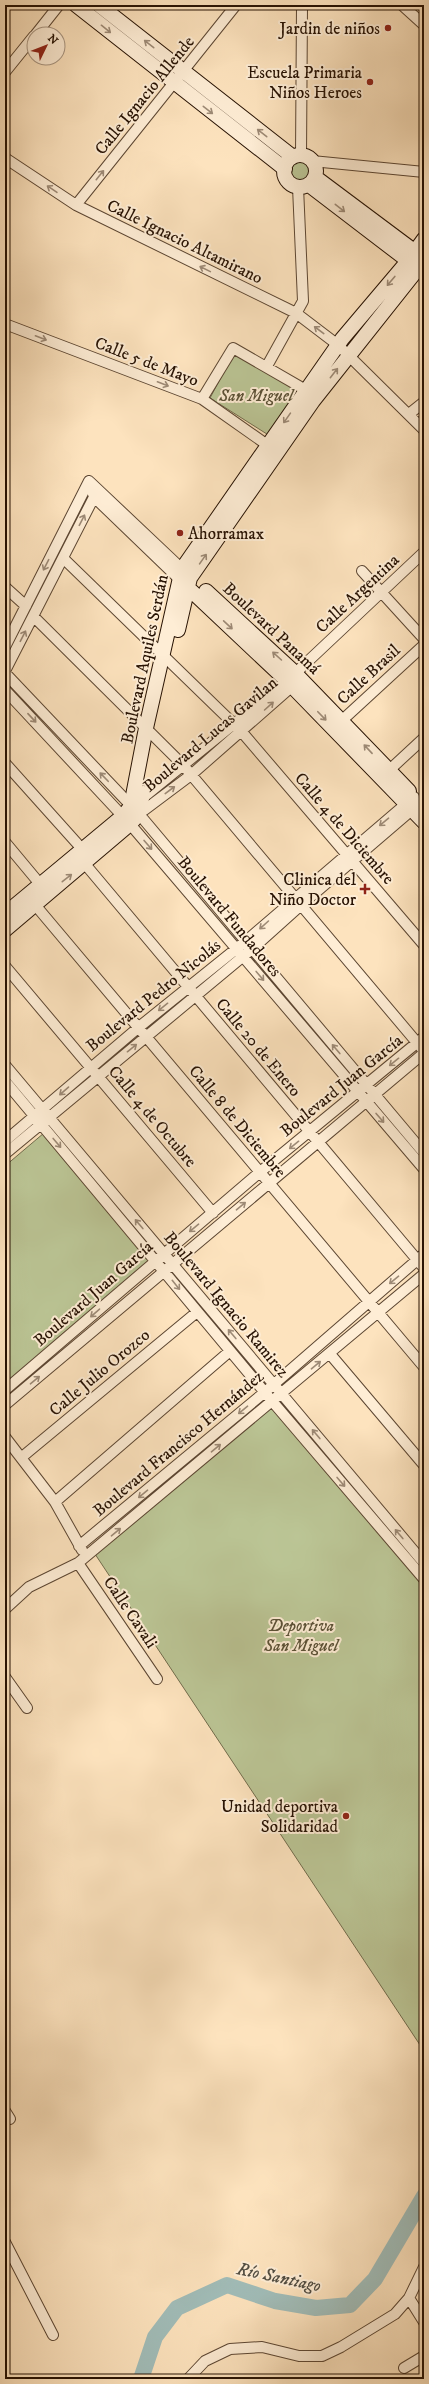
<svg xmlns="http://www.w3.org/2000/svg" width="429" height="2384" font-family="'IM FELL DW Pica',serif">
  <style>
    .green { fill: #bbc595; stroke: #716c4c }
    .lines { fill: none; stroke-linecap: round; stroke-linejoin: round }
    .river { stroke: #a1bdb9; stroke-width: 16 }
    .street-casing { stroke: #5c4632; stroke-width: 12 }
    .secondary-casing { stroke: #271203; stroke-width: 16 }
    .street { stroke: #feedd5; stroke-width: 10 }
    .secondary { stroke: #feedd5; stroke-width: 14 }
    .oneway { stroke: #9d8a76 }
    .poi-dot { fill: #8f2418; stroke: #feedd5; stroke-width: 1.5 }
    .labels { text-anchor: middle; stroke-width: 4; stroke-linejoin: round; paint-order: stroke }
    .poi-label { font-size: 17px; fill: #271203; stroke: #feedd5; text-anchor: end }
    .street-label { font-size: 17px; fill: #271203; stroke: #feedd5 }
    .park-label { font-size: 17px; font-style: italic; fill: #5b5136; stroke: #feedd5 }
    .water-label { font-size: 18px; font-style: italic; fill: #524e43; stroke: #feedd5 }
  </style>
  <rect width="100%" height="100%" fill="#fde3be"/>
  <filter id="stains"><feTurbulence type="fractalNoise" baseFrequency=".005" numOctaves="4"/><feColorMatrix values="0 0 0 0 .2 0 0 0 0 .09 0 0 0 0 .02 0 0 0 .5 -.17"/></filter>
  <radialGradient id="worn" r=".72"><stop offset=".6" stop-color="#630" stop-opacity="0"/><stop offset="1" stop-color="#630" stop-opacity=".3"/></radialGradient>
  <path class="green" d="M291 172a10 10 0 1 1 20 0a10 10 0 1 1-20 0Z
    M234,353L301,390L270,436L210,398Z
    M44,1133L153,1261L5,1387V1166Z
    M272,1403L424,1582V2051L95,1554Z"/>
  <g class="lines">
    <path class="river" d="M141,2379L155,2337L177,2308L227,2285L275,2301L316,2308L350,2305L375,2279L424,2196"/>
    <g class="street-casing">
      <path id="street" d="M402,5L424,25
        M36,34L59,5
        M5,72L34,36
        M301,156L302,5
        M5,158L76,205L296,313L338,345L424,430
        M312,161L424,172
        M76,205L236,5
        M5,324L202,399L273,449
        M267,366L303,301L298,187
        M202,399L233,348L311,393
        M409,414L424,402
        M89,481L94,497L179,579
        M90,482L182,569
        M63,558L241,731L424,945
        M362,571L424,639
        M5,587L26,606
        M33,616L183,765L424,1051
        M5,647L89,481
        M5,671L94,497
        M5,673L139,814L424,1153
        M5,690L130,824L424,1169
        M337,725L424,645
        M5,763L83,850
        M384,775L424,738
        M140,800L287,681L424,552
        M139,814L191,775L297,682
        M5,842L45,890
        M85,864L424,1268
        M31,900L424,1367
        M5,966L213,1213
        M5,1065L424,1563
        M5,1081L272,1401L424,1579
        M5,1141L139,1027L246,941L414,797
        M5,1154L252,949L301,905L420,803
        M330,1354L424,1465
        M5,1390L260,1172L424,1037
        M5,1405L424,1053
        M5,1437L55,1502L82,1550
        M22,1457L197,1312
        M55,1502L230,1351
        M79,1546L265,1392L424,1254
        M78,1563L157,1679
        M5,1609L29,1587L78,1563L424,1274
        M5,1677L27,1708
        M5,2111L10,2119
        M5,2242L53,2335
        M409,2298L424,2322
        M404,2368L424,2356
        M188,2379L205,2361L230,2349L262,2347L299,2356H322L341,2347L395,2314L409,2298L424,2267"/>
    </g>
    <g class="secondary-casing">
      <path id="secondary" d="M76,5L285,169
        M99,5L293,157
        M284 171a16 16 0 1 1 32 0a16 16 0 1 1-32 0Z
        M315,177L422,257
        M309,185L415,266
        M183,583L287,681L424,822
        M206,591L295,673L409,791
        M178,630L190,578L313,401L424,261
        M5,914L123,816L131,806L146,728L182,569L342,339L408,261L424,239
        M5,930L130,824L139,814L143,793"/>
    </g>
    <use href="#street" class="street"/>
    <use href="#secondary" class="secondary"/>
  </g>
  <defs><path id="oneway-shaft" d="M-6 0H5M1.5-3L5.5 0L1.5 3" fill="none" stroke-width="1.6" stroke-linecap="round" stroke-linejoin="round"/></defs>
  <g class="oneway">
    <use href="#oneway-shaft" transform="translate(106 29) rotate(39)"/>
    <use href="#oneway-shaft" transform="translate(149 44) rotate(-142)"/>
    <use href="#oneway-shaft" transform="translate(208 110) rotate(38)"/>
    <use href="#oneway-shaft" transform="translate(262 133) rotate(-142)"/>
    <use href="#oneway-shaft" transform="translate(100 175) rotate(-51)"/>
    <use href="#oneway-shaft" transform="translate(52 189) rotate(-146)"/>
    <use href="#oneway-shaft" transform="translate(340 208) rotate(38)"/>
    <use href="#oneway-shaft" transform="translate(205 269) rotate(-154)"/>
    <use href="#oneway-shaft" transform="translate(391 281) rotate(130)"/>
    <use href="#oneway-shaft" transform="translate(319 330) rotate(-143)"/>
    <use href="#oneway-shaft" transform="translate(41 338) rotate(21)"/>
    <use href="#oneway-shaft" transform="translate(334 373) rotate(-52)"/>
    <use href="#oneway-shaft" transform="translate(163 384) rotate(21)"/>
    <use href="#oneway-shaft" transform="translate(287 418) rotate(125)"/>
    <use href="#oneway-shaft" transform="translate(82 520) rotate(-63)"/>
    <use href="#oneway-shaft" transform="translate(203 559) rotate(-55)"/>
    <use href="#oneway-shaft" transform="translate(46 565) rotate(117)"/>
    <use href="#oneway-shaft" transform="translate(228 625) rotate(43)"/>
    <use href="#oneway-shaft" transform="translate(23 636) rotate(-63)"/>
    <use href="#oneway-shaft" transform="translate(277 656) rotate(-138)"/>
    <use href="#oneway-shaft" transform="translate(269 706) rotate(-42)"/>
    <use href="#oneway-shaft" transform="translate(322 716) rotate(46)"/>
    <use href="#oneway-shaft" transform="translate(32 718) rotate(47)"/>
    <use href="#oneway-shaft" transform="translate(368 749) rotate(-133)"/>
    <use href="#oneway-shaft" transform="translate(104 777) rotate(-134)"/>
    <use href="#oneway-shaft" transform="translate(170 790) rotate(-37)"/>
    <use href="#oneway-shaft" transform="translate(384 822) rotate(140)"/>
    <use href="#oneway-shaft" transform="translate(148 845) rotate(49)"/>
    <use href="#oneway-shaft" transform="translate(67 878) rotate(-38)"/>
    <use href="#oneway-shaft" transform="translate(264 925) rotate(138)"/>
    <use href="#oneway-shaft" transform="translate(260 976) rotate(50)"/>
    <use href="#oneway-shaft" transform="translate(163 1007) rotate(141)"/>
    <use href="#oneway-shaft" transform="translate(132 1048) rotate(-39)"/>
    <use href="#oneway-shaft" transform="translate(336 1049) rotate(-130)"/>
    <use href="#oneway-shaft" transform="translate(394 1062) rotate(141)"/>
    <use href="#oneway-shaft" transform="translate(64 1091) rotate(139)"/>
    <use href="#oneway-shaft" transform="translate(380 1118) rotate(49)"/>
    <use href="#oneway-shaft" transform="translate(57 1143) rotate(50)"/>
    <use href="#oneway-shaft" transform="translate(294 1145) rotate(141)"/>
    <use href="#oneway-shaft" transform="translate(241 1206) rotate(-40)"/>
    <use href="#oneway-shaft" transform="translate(139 1224) rotate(-130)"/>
    <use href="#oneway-shaft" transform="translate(194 1228) rotate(140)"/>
    <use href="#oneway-shaft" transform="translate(394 1280) rotate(140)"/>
    <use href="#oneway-shaft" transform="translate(176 1285) rotate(51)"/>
    <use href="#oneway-shaft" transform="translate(95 1313) rotate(139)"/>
    <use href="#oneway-shaft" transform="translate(232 1334) rotate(-130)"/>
    <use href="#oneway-shaft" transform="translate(316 1365) rotate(-40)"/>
    <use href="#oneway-shaft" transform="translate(35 1380) rotate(-40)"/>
    <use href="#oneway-shaft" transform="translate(243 1410) rotate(140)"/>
    <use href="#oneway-shaft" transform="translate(316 1434) rotate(-130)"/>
    <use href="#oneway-shaft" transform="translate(216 1448) rotate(-40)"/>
    <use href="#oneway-shaft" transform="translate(341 1482) rotate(49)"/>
    <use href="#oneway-shaft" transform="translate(143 1494) rotate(140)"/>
    <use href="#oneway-shaft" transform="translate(116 1532) rotate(-40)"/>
    <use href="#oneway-shaft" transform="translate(399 1534) rotate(-130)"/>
  </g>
  <g class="poi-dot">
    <circle cx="388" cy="28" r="4"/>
    <circle cx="370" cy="82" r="4"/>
    <circle cx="180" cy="533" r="4"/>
    <path d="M363 883h4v4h4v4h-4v4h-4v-4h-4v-4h4z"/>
    <circle cx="346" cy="1816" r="4"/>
  </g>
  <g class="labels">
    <g class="poi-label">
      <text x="380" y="34">Jardin de niños</text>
      <text x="362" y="78">Escuela Primaria<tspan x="362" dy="20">Niños Heroes</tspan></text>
      <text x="188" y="539" text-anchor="start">Ahorramax</text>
      <text x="356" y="885">Clinica del<tspan x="356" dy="20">Niño Doctor</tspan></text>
      <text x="338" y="1812">Unidad deportiva<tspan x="338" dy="20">Solidaridad</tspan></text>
    </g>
    <g class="street-label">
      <text transform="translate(144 95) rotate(-51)" y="6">Calle Ignacio Allende</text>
      <text transform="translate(185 241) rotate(26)" y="6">Calle Ignacio Altamirano</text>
      <text transform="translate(147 361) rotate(21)" y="6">Calle 5 de Mayo</text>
      <text transform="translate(357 593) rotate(-43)" y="6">Calle Argentina</text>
      <text transform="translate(272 628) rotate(43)" y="6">Boulevard Panamá</text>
      <text transform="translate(144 659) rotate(-78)" y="6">Boulevard Aquiles Serdán</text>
      <text transform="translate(368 674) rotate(-43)" y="6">Calle Brasil</text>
      <text transform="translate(210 734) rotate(-40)" y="6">Boulevard Lucas Gavilan</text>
      <text transform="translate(345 828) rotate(49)" y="6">Calle 4 de Diciembre</text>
      <text transform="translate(230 916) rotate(50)" y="6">Boulevard Fundadores</text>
      <text transform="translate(153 995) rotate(-39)" y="6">Boulevard Pedro Nicolás</text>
      <text transform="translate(259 1047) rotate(50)" y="6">Calle 20 de Enero</text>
      <text transform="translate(341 1085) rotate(-39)" y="6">Boulevard Juan García</text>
      <text transform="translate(153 1116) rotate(50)" y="6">Calle 4 de Octubre</text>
      <text transform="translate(238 1121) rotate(50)" y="6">Calle 8 de Diciembre</text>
      <text transform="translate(93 1293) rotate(-41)" y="6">Boulevard Juan García</text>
      <text transform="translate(227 1304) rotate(50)" y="6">Boulevard Ignacio Ramirez</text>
      <text transform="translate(99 1372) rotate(-40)" y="6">Calle Julio Orozco</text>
      <text transform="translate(178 1443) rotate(-40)" y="6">Boulevard Francisco Hernández</text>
      <text transform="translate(131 1612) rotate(56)" y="6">Calle Cavali</text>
    </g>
    <g class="park-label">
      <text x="256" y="401">San Miguel</text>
      <text x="301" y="1631">Deportiva<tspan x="301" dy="20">San Miguel</tspan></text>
    </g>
    <g class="water-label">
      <text transform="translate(279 2277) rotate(12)" y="6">Río Santiago</text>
    </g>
  </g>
  <rect width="429" height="2384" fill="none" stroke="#fde3be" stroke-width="20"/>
  <rect x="6" y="6" width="417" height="2372" fill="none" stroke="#271203" stroke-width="2"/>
  <rect x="10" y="10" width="409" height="2364" fill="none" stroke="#271203"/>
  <g transform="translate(46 46) rotate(47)"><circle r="19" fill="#feedd5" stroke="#a89581"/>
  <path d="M0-3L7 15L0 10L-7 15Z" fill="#8f2418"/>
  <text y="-6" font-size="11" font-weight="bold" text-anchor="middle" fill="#271203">N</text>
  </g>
  <rect width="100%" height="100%" filter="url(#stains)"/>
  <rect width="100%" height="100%" fill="url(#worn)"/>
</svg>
